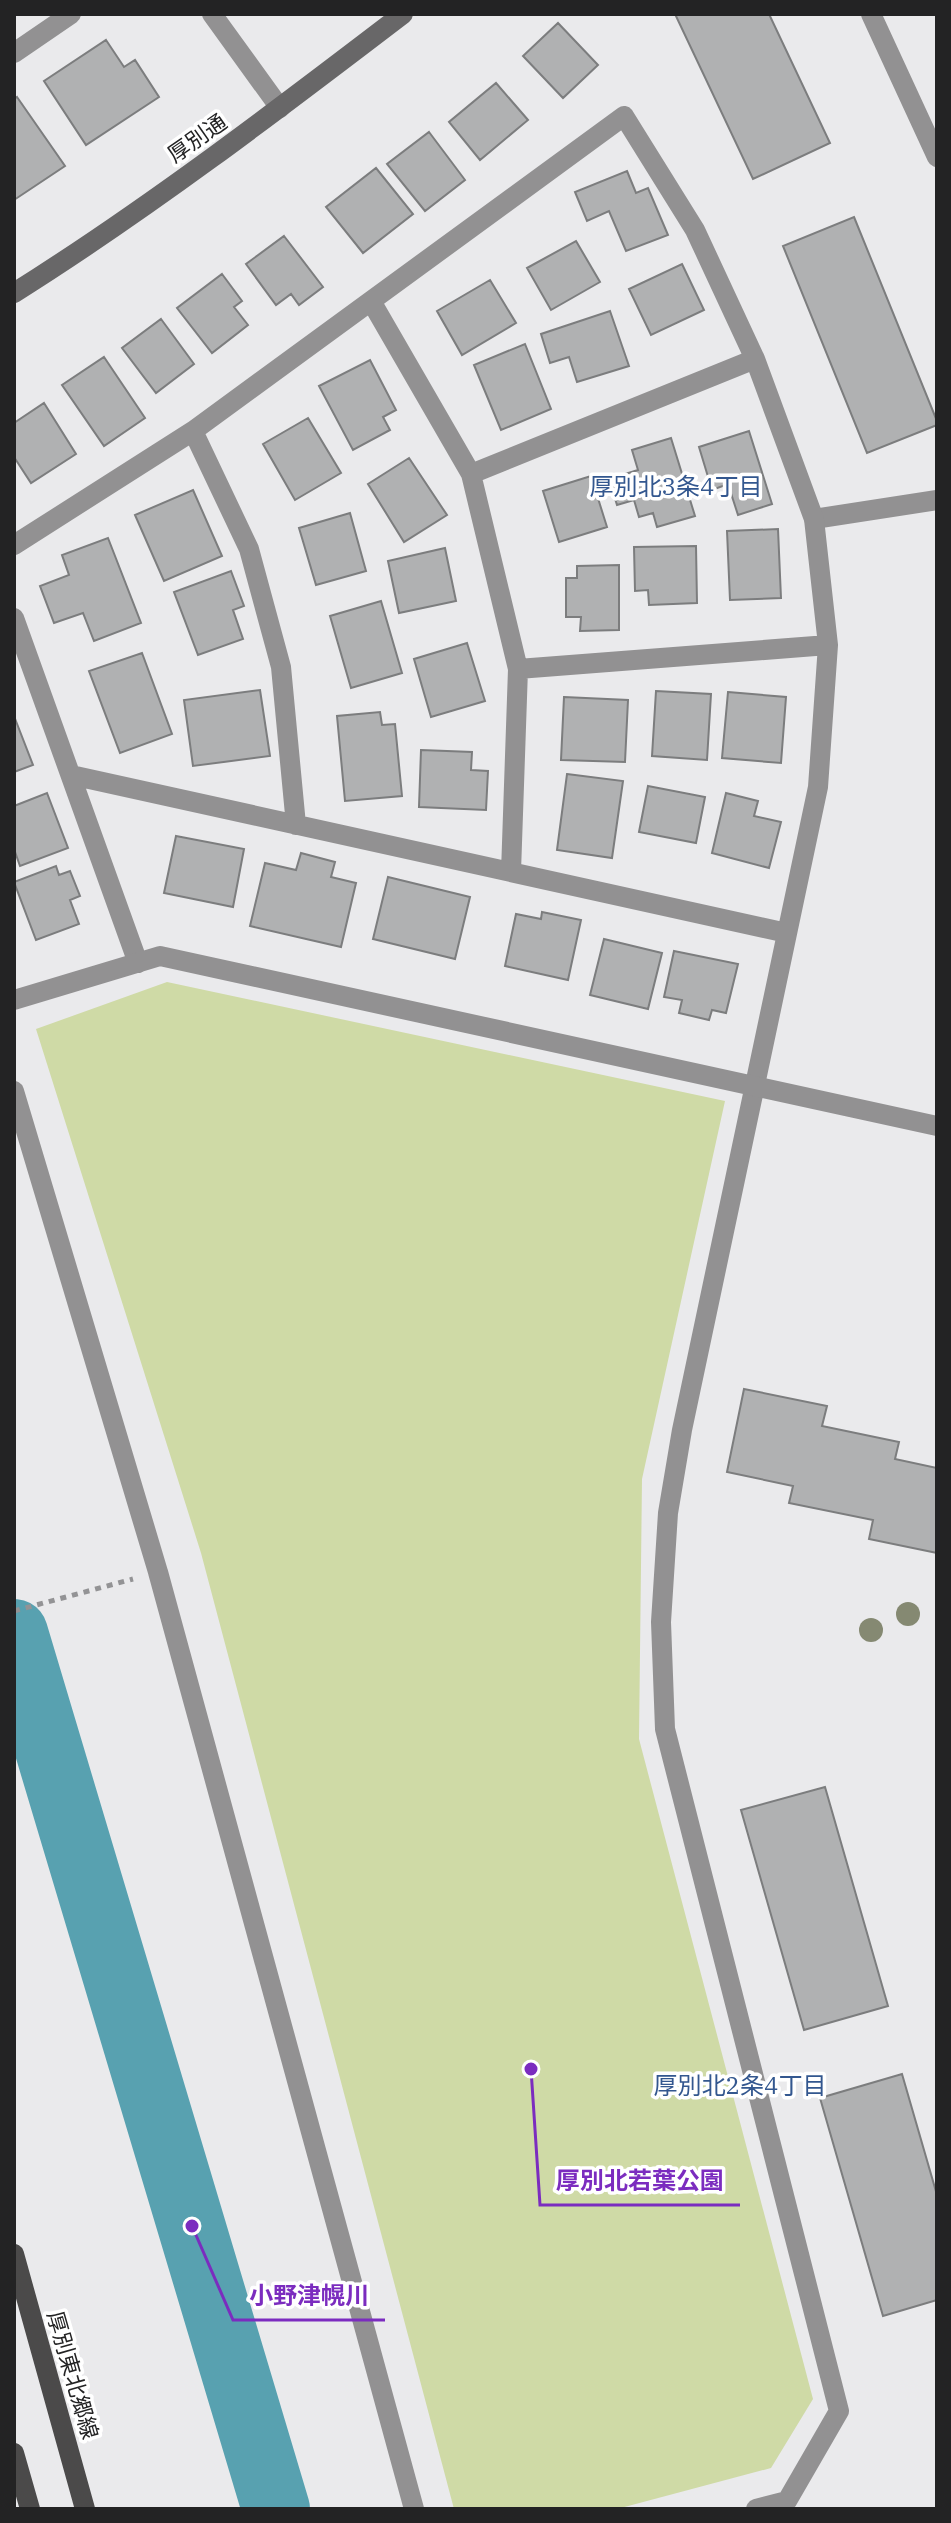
<svg xmlns="http://www.w3.org/2000/svg" width="951" height="2523" font-family="'IBM Plex Serif','Noto Sans JP',serif">
  <style>
    .green { fill: #cfdaa6 }
    .lines { fill: none; stroke-linecap: round; stroke-linejoin: round }
    .river { stroke: #58a1b0; stroke-width: 68 }
    .building { fill: #b0b1b2; stroke: #7c7d7e; stroke-width: 2 }
    .path { stroke: #939395; stroke-width: 5; stroke-dasharray: 6 6; stroke-linecap: butt }
    .service { stroke: #929192; stroke-width: 20 }
    .minor { stroke: #929192; stroke-width: 20 }
    .tertiary { stroke: #929192; stroke-width: 20 }
    .secondary { stroke: #686768; stroke-width: 20 }
    .primary { stroke: #4b4a4a; stroke-width: 20 }
    .tree { fill: #858972 }
    .labels { text-anchor: middle; stroke-width: 7; stroke-linejoin: round; paint-order: stroke }
    .street-label { font-size: 22px; fill: #232324; stroke: #fff }
    .neighbourhood-label { font-size: 24px; fill: #33578f; stroke: #fff }
    .leader { fill: none; stroke: #7b2cbf; stroke-width: 3 }
    .callout-dot { fill: #7b2cbf; stroke: #fff; stroke-width: 3 }
    .callout-label { font-size: 24px; text-anchor: middle; font-weight: bold; fill: #7b2cbf; stroke: #fff; stroke-width: 7; stroke-linejoin: round; paint-order: stroke }
  </style>
  <rect width="100%" height="100%" fill="#eaeaec"/>
  <path class="green" d="M167,982L725,1101L642,1479L639,1739L813,2399L771,2468L617,2509H454L201,1553L36,1029Z"/>
  <g class="lines">
    <path class="river" d="M14,1633L276,2509"/>
  </g>
  <path class="building" d="M675,14H769L830,143L753,179Z
    M558,23L598,65L563,98L523,56Z
    M106,40L124,67L135,60L159,97L86,145L44,81Z
    M496,83L528,120L480,160L449,122Z
    M17,97L65,166L14,200V99Z
    M429,132L465,180L425,211L387,164Z
    M376,168L413,214L363,253L326,207Z
    M627,171L636,193L648,188L668,235L626,251L609,211L587,221L575,192Z
    M854,217L937,421V425L867,453L783,246Z
    M284,236L323,287L299,305L291,294L276,305L246,264Z
    M576,241L600,282L551,310L527,268Z
    M682,264L704,310L651,335L629,289Z
    M222,274L242,301L234,307L248,325L212,353L177,308Z
    M490,280L516,323L462,355L437,311Z
    M610,311L629,366L577,382L569,357L550,363L541,334Z
    M161,319L194,364L156,393L122,348Z
    M525,344L551,409L501,430L474,365Z
    M104,357L145,418L104,446L62,385Z
    M370,360L396,410L383,417L390,430L353,450L319,386Z
    M44,403L76,454L31,483L14,457V423Z
    M308,418L341,473L295,500L263,444Z
    M749,431L772,504L738,515L728,484L712,490L699,447Z
    M671,438L695,516L657,527L653,513L639,517L634,500L617,505L609,479L638,470L632,450Z
    M409,458L447,515L404,542L368,484Z
    M591,476L607,527L559,542L543,491Z
    M193,490L222,556L164,581L135,515Z
    M350,513L366,571L316,585L299,528Z
    M778,529L781,598L730,600L727,531Z
    M108,538L141,623L94,641L83,613L54,623L40,586L69,575L62,555Z
    M696,546L697,603L649,605L648,590L635,591L634,547Z
    M445,548L456,601L399,613L388,561Z
    M619,565V630L580,631L581,617H566V578H577V566Z
    M231,571L244,606L233,610L243,639L198,655L174,592Z
    M381,601L402,673L351,688L330,616Z
    M467,643L485,701L431,717L414,659Z
    M142,653L172,734L120,753L89,671Z
    M260,690L270,756L193,766L184,700Z
    M656,691L711,694L707,760L652,756Z
    M728,692L786,697L781,763L722,758Z
    M564,697L628,700L625,762L561,760Z
    M380,712L382,725L395,724L402,796L345,801L337,716Z
    M14,716L33,765L14,772Z
    M421,750L472,752L471,770L488,771L486,810L419,807Z
    M567,774L623,781L612,858L557,850Z
    M648,786L705,797L696,843L639,832Z
    M47,793L68,848L20,866L14,849V806Z
    M726,793L758,801L754,816L781,822L769,868L712,853Z
    M176,836L244,849L233,907L164,893Z
    M301,853L335,862L331,877L356,883L341,947L250,926L265,863L296,870Z
    M56,866L59,875L70,871L80,896L70,900L79,924L36,940L14,882Z
    M388,877L470,897L455,959L373,939Z
    M542,912L581,920L568,980L505,966L516,914L541,919Z
    M604,939L662,953L648,1009L590,995Z
    M674,951L738,964L726,1013L712,1010L709,1020L679,1013L682,1000L664,997Z
    M744,1389L827,1406L822,1426L899,1442L895,1459L937,1468V1553L869,1539L873,1520L789,1503L793,1486L727,1472Z
    M825,1787L888,2006L804,2030L741,1810Z
    M902,2074L937,2195V2300L883,2316L820,2098Z"/>
  <g class="lines">
    <path class="path" d="M14,1611L133,1579"/>
    <path class="service" d="M871,14L937,157
      M814,519L937,500"/>
    <path class="minor" d="M212,14L280,108
      M14,53L71,14
      M371,301L471,474L518,669L511,872
      M193,431L249,549L281,667L296,825
      M471,474L755,359
      M14,545L193,431L624,116L695,230L755,359L814,519L828,645L818,787L682,1430L668,1513L661,1622L665,1729L839,2411L787,2501L756,2509
      M14,618L138,963
      M518,669L828,645
      M71,775L787,933"/>
    <path class="tertiary" d="M14,1000L160,956L937,1126
      M14,1091L158,1572L414,2509"/>
    <path class="secondary" d="M14,293C149,208 276,111 403,14"/>
    <path class="primary" d="M14,2254L85,2509
      M14,2453L30,2509"/>
  </g>
  <g class="tree">
    <circle cx="908" cy="1614" r="12"/>
    <circle cx="871" cy="1630" r="12"/>
  </g>
  <g class="labels">
    <g class="street-label">
      <text transform="translate(197 138) rotate(-35)" y="8">厚別通</text>
      <text transform="translate(73 2375) rotate(74)" y="8">厚別東北郷線</text>
    </g>
    <g class="neighbourhood-label">
      <text x="676" y="495">厚別北3条4丁目</text>
      <text x="740" y="2094">厚別北2条4丁目</text>
    </g>
  </g>
  <path class="leader" d="M531 2069L540 2205H740M192 2226L233 2320H385"/>
  <g class="callout-dot">
    <circle cx="531" cy="2069" r="8"/>
    <circle cx="192" cy="2226" r="8"/>
  </g>
  <g class="callout-label">
    <text x="640" y="2189">厚別北若葉公園</text>
    <text x="309" y="2304">小野津幌川</text>
  </g>
  <rect width="951" height="2523" fill="none" stroke="#232324" stroke-width="32"/>
</svg>
